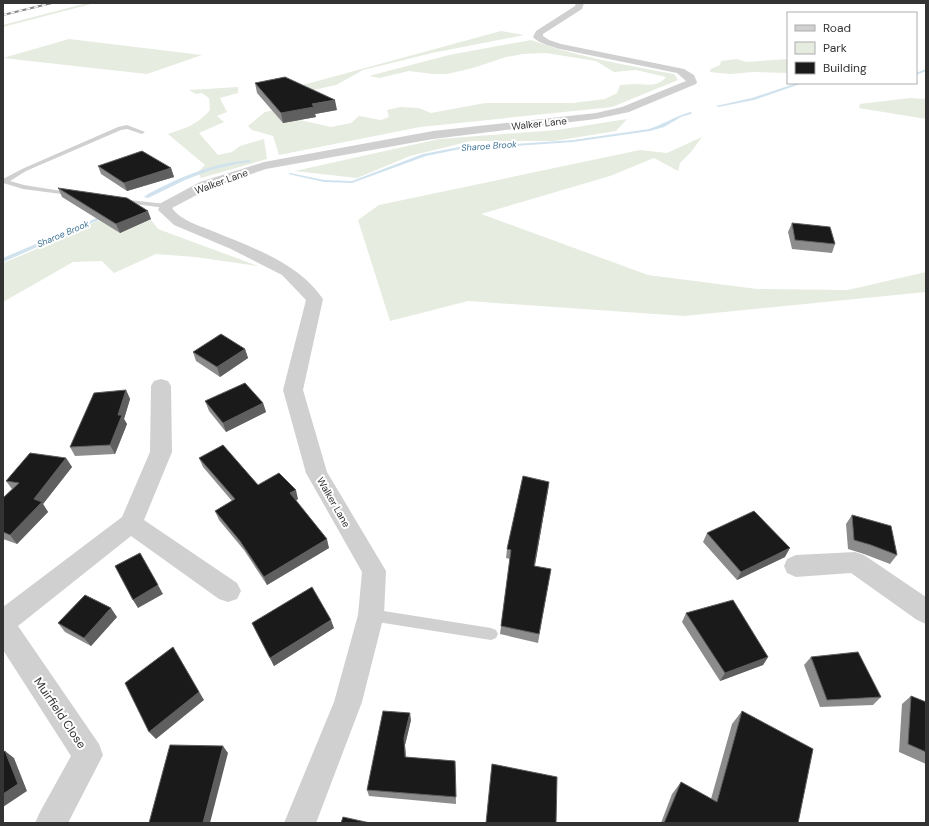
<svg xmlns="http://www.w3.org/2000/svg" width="929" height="826" font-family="'DM Sans',sans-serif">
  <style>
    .green { fill: #e6ecdf }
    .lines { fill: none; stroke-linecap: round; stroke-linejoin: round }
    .stream { fill: #cfe2ee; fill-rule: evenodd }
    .service { fill: #d0d0d0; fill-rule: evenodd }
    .minor { fill: #d0d0d0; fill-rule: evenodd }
    .rail-casing { stroke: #888; stroke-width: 2 }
    .rail { stroke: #fff; stroke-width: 1.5; stroke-dasharray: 4; stroke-linecap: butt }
    .wall { fill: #8c8c8c }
    .shaded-wall { fill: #5f5f5f }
    .building { fill: #1a1a1a; stroke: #5f5f5f }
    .labels { text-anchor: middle; stroke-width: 4; stroke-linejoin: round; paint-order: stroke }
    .far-water-label { font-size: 9px; font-style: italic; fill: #3f7597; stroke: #fff }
    .street-label { font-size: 10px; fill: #333; stroke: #fff }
    .near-street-label { font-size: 12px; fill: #333; stroke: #fff }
  </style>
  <rect width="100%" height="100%" fill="#fff"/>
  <path class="green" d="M87,3H95L3,27V25Z
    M501,31L524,35L432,53L363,70L336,85L300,93L299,86Z
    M69,39L202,55L147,74L3,58Z
    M531,40C577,57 626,65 674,74L678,80L612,107L420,127L279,155L273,136L252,130L248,126L265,112L274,110L281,121L295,119L331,127L351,123L359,116L381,120L389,117L387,110L400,107L419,108L431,113L485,103H573L605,99L617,93L620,85C625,85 631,84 637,84C648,85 658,87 666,77L636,70L614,72L596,61L546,53L523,54L506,57L473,68L447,74H433L409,71L379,78L369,76L449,55Z
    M737,59L746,62L788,59V73L754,72L730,74L710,72L711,69L720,65L721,61Z
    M238,87V93L220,98L227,112L217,116L224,122L199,133L218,155L232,152L240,146L264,139L267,159L201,178L198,172L205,165L168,134C186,128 197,125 210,110L209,98L202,93L196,94L189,90Z
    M910,98L926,99V119L859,108L860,104Z
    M627,119L616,131L554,141H471L410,156L357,178L295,171L439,139L557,130Z
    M702,137L691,152L680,163L678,171L654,158L610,176L481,214L648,275L757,289L848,290L926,272V292L684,316L468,301L390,321L358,220L379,205L640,150L667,153Z
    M140,206L158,229L258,266L195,257L156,254L114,273L102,261L73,262L3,302V263C50,245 91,220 140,206Z"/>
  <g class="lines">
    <path class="stream" d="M926,69V71L916,75V73Z
      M797,83H803L754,100L718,107L716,106L752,98Z
      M690,112L692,113L691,114L681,117L664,127L650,131L573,142L499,147H470L426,156L352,183L324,182L288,174L290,173L324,180L352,181L423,154L470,145H499L573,140L649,129C664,124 676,116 690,112Z
      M249,160L251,161V162L236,164L211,170L185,180L148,198L144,197C150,192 158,189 166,185C192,172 219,163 249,160Z
      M104,215L108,216L3,262V258Z"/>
    <path class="service" d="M127,125L145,132L142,134L127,129L121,130L26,171L10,181L24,185L74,193L77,195L76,196L23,189L3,183V179L22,169L118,127Z
      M120,199L166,204L169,206L166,208L118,202V200Z
      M371,609L491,628L496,630L498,634L496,638L491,640L371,621L366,619L365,615L366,611Z"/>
    <path class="minor" d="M576,3H584L582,9L543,34V36L549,40L561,44L684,69L694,75L697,82L696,84L629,112L596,119L433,139L266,169L210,188L172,208C181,221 201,226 215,232C253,248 299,263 323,299L303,390L327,472L386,571L384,615L362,702L316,823H284L334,702L358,615L362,572L306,473L283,390L306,300L282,275L231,249L174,225L158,210L161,203L200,182L264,162L433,131L596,113L622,107L686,81L677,73L560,49C550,46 540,44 533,37L536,31L575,6Z
      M161,379L168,381L171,386L172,452L144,520L237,583L241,591L237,599L228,602L219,599L131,536L18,626L99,744L103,755L68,823H35L40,812L71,756L3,650V607L122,517L150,452L151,386L154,381Z
      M855,552L864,555L926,597V624L917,620L851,573L796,577L787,573L784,566L787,559L796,555Z"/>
    <g class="rail-casing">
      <path id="rail" d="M3,15L52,3"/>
    </g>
    <use href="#rail" class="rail"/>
  </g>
  <path class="wall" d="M255,83L337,110L315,114L316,117L283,123L257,93Z
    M98,166L171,168L174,177L127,191L101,174Z
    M58,188L151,219L120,233L62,197Z
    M792,223L835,244L832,253L792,249L788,232Z
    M245,349L248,358L220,377L196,361L193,352Z
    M126,390L130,399L124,419L127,424L115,454L75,456L70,447Z
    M205,401L263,403L266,412L226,432L209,411Z
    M66,458L72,467L43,504L48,512L17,544L3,539V498L12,489L6,481Z
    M199,458L258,485L298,499L296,500L329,548L267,585L244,550L219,520L215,511L232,501L203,467Z
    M549,482L535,566L551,569L538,643L500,634L510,559L506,558L507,549Z
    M852,515L897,555L890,564L864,554L848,549L846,524Z
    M707,533L785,557L737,580L703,542Z
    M686,613L768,657L763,665L720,681L682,622Z
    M117,617L91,646L65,632L58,623Z
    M252,623L334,628L274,666Z
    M811,657L881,697L873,705L820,707L804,665Z
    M911,696L926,702V764L899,752L902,704Z
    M742,711L798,823H661L672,794L681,782L711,799L732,724Z
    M411,720L405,745L406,757L455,761L456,804L369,796L367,790Z"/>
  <path class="shaded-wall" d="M335,100L337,110L315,114L316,117L283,123L281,113L312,104Z
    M171,168L174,177L127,191L124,183Z
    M148,211L151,219L120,233L116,224Z
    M245,349L248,358L220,377L217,367Z
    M126,390L130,399L124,419L127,424L115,454L110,445L118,415Z
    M263,403L266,412L226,432L223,423Z
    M66,458L72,467L43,504L48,512L17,544L10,535L34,499Z
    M549,482L548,491L533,575L534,566Z
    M296,490L298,499L293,502L290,493Z
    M327,539L329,548L267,585L264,577Z
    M790,548L785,557L737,580L741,572Z
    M140,553L163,594L138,608L133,600Z
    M111,608L117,617L91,646L84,638Z
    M331,620L334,628L274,666L270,658Z
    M173,647L204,700L156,739L149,732Z
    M768,657L763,665L720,681L725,673Z
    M410,713L411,720L405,745L406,764L405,757L404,738Z
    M223,746L228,753L210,823H203Z
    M5,751L14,758L27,791L3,807V794Z"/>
  <path class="building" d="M285,77L335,100L312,104L314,107L281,113L255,83Z
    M142,151L171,168L124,183L98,166Z
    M58,188L127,198L148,211L116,224Z
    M792,223L830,227L835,244L795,240Z
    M221,334L245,349L217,367L193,352Z
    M245,383L263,403L223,423L205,401Z
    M126,390L118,415H122L110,445L70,447L94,393Z
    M223,445L258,485L279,473L296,490L290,493L327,539L264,577L240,541L215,511L235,499L199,458Z
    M30,453L66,458L34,499L42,502L10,535L3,532V498L19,483L6,481Z
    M523,476L549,482L534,566L551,569L539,634L501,626L511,550L507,549Z
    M754,511L790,548L741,572L707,533Z
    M852,515L891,526L897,555L871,545L854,540Z
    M140,553L158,585L133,600L115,566Z
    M312,587L331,620L270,658L252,623Z
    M85,595L111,608L84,638L58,623Z
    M733,600L768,657L725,673L686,613Z
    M173,647L199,692L149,732L125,683Z
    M858,652L881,697L827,700L811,657Z
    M911,696L926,702V752L908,744Z
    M383,711L410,713L404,738L405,757L455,761L456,797L367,790Z
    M742,711L813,749L798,823H664L681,782L717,802Z
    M170,745L223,746L203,823H149Z
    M5,751L18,784L3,794V752Z
    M492,764L557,777L556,823H486Z
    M343,817L370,823H341Z"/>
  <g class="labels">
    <g class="far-water-label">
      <text transform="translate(489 146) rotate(-4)" y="3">Sharoe Brook</text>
      <text transform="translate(63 234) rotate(-23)" y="3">Sharoe Brook</text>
    </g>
    <g class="street-label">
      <text transform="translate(539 123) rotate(-6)" y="4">Walker Lane</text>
      <text transform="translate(221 181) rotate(-20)" y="4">Walker Lane</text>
      <text transform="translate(334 502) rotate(60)" y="4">Walker Lane</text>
    </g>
    <g class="near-street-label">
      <text transform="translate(60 713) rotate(56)" y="4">Muirfield Close</text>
    </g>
  </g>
  <rect width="929" height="826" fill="none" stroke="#333333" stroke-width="8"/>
  <rect x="787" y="12" width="130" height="72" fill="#ffffff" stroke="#adadad"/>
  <rect x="795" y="25" width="20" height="6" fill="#d0d0d0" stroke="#adadad"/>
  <text x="823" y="32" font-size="12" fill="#333333">Road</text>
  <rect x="795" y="42" width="20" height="12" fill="#e6ecdf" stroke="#adadad"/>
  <text x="823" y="52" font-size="12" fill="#333333">Park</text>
  <rect x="795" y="62" width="20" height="12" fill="#1a1a1a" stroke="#adadad"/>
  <text x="823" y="72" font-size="12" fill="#333333">Building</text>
</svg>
